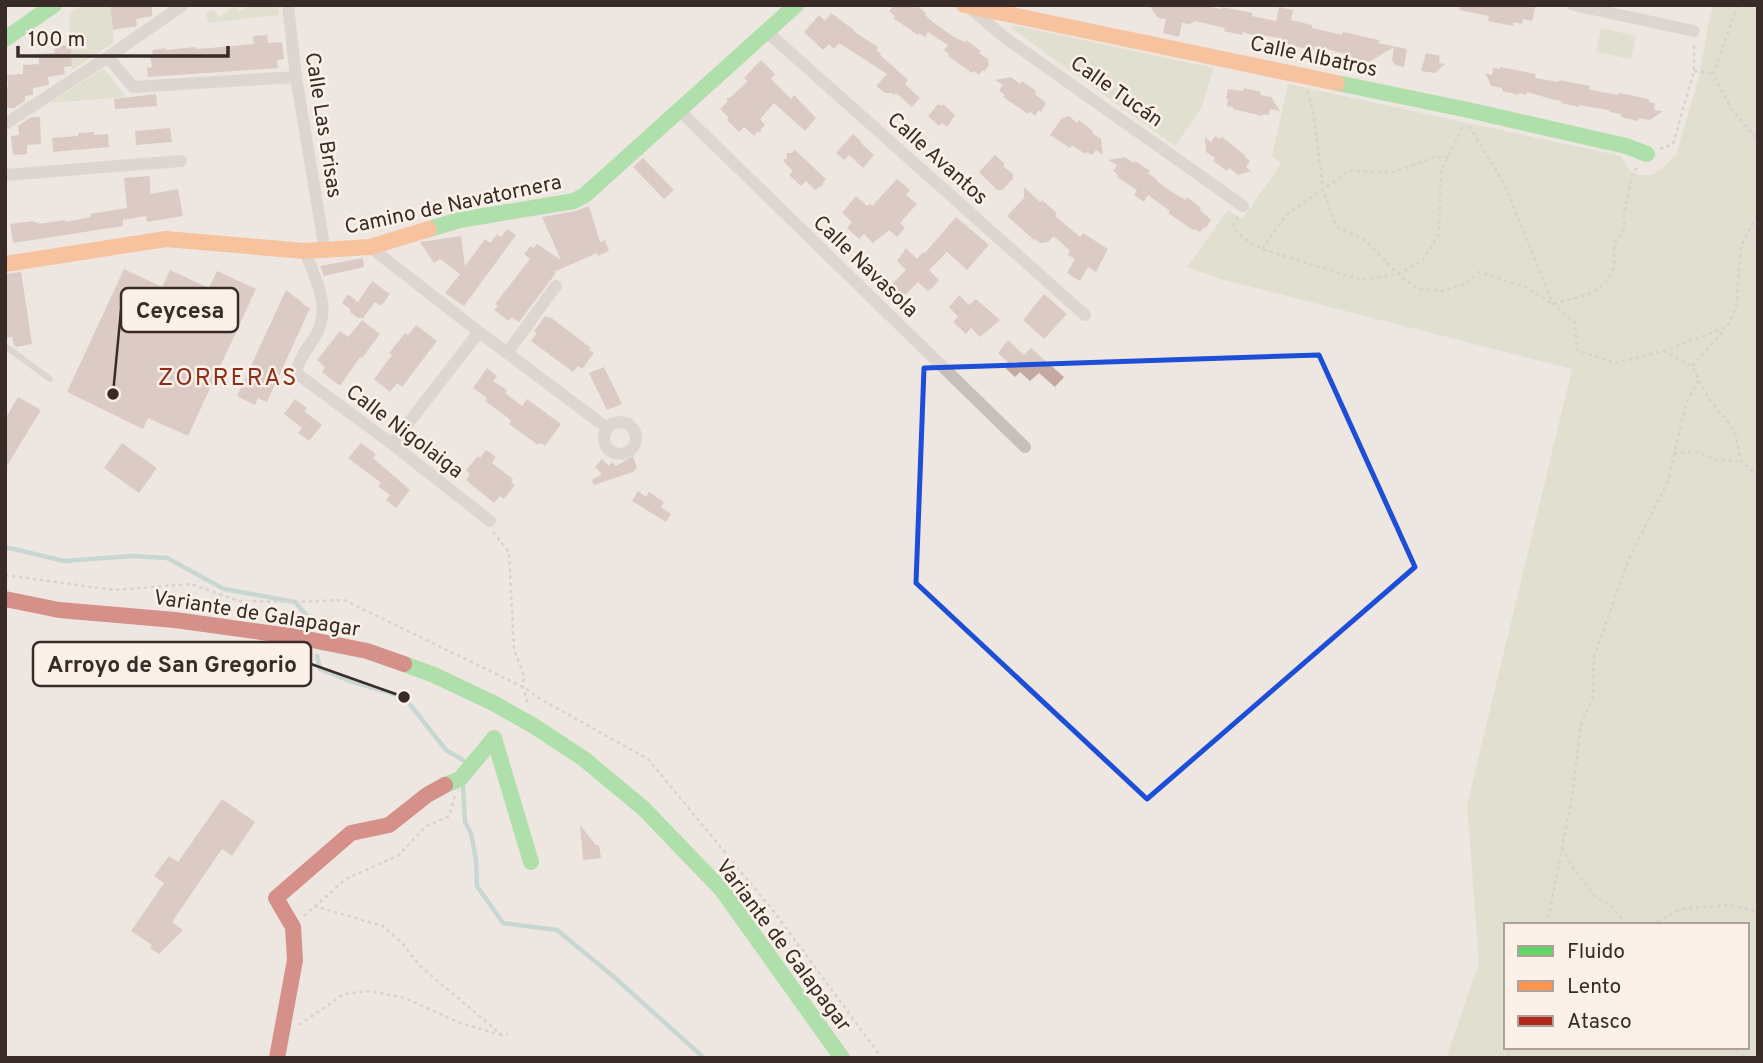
<svg xmlns="http://www.w3.org/2000/svg" width="1763" height="1063" font-family="Overpass,sans-serif">
  <style>
    .green { fill: #d1d4ba; fill-rule: evenodd }
    .lines { fill: none; stroke-linecap: round; stroke-linejoin: round }
    .stream { stroke: #9bc3bf; stroke-width: 4.5 }
    .building { fill: #c3a9a1 }
    .path { stroke: #c0b7b2; stroke-width: 2.5; stroke-dasharray: 3.5 3.5; stroke-linecap: butt }
    .lane { stroke: #c7bfba; stroke-width: 6 }
    .street { stroke: #c7bfba; stroke-width: 12 }
    .fast { stroke: #63d668; stroke-width: 16 }
    .slow { stroke: #ff974d; stroke-width: 16 }
    .jam { stroke: #b3261e; stroke-width: 16 }
    .marked { fill: none; stroke: #1d4ed8; stroke-width: 5; stroke-linejoin: round }
    .labels { text-anchor: middle; stroke-width: 5; stroke-linejoin: round; paint-order: stroke }
    .street-label { font-size: 21px; fill: #392c28; stroke: #fbf1e8 }
    .quarter-label { font-size: 24px; letter-spacing: 2px; fill: #8e2d1a; stroke: #fbf1e8 }
    .leader { fill: none; stroke: #392c28; stroke-width: 2.5 }
    .callout-dot { fill: #392c28; stroke: #fbf1e8; stroke-width: 2.5 }
    .callout { fill: #fbf1e8; stroke: #392c28; stroke-width: 2.5 }
    .callout-label { font-size: 23px; text-anchor: middle; font-weight: bold; fill: #392c28 }
  </style>
  <rect width="100%" height="100%" fill="#eee7e1"/>
  <path class="green" d="M82,5H110L114,42L72,70L69,14Z
    M249,5H278L279,15L208,23L206,13L213,9L219,17L235,6L239,12Z
    M1713,5H1758V1058H1446L1479,963L1467,805L1572,369L1220,279L1187,267L1228,210L1242,219L1281,164L1272,156L1288,84L1621,156L1627,167L1633,173L1641,175H1652L1664,167L1676,155L1699,77L1708,25ZM1506,925H1747V1047H1506Z
    M1012,25L1214,68L1201,109L1175,146L1011,28Z
    M1601,28L1636,36L1631,59L1596,52Z
    M104,69L126,97L50,103L101,70Z"/>
  <g class="lines">
    <path class="stream" d="M5,547L64,561L133,556L167,558L224,589L295,602L313,623
      M317,656L320,669L350,681L404,697L446,750L463,760
      M463,785L465,822L471,833L476,860L477,886L503,923L557,930L614,977L704,1058"/>
  </g>
  <path class="building" d="M119,5H152V16L136,19L137,26L113,30L110,6Z
    M894,5H916L926,13L925,15L934,23L954,37L965,42L966,40L981,51L979,53L988,59L989,65L985,71L983,70L979,75L974,71L972,73L948,56L949,54L944,50L948,45L928,32L925,37L919,33L918,35L893,18L895,16L889,12Z
    M1149,5H1200L1222,9V7L1253,13L1252,16L1276,21L1279,7L1293,10L1291,20L1312,25V28L1342,35L1343,32L1379,40L1378,43L1407,49L1404,67L1395,65L1392,60L1394,47L1369,62L1345,56V54L1315,46L1314,50L1293,46L1278,41V38L1255,34L1253,35L1242,32V35L1224,31L1225,28L1195,21L1190,24L1182,23L1179,37L1163,33L1166,19L1158,18Z
    M1460,5H1536L1532,21L1523,19L1522,24L1514,22L1513,26L1488,21L1489,16L1459,10Z
    M831,13L854,30L853,31L878,47L876,50L881,53L880,55L908,80L905,84L920,98L912,107L896,93L894,95L891,93H885L876,86L887,74L839,43L834,49L829,44L823,50L804,32L819,15L825,21Z
    M267,35L268,43L282,42L284,59L277,60L278,68L148,77L147,68L152,67L150,56L153,55L152,50L166,48V50L195,47L196,49L210,48L254,44L253,36Z
    M71,45L72,66L64,67L65,74L48,77L49,85L33,88V95L25,96V101L14,108H5V87H8L7,75L23,74V65L39,64L38,54L55,53L54,46Z
    M1426,53L1440,56L1439,63L1445,64L1435,73L1421,71Z
    M761,60L775,74L771,79L791,99L794,95L816,118L805,131L774,103L760,119L765,125L761,129V132H757L754,136L744,127L739,132L727,120L729,118L720,109L727,102V98H730L748,81L744,78Z
    M1500,67L1536,74L1535,78L1559,82V80L1590,86L1589,89L1596,91L1618,95L1619,93L1649,99V102L1655,103L1654,110L1663,111L1650,120L1639,118L1638,121L1621,117V114L1610,112L1609,110L1579,105V107L1561,103L1562,101L1551,99L1527,92L1526,95L1519,93V95L1502,91V88L1491,86L1485,73L1492,75L1493,68L1500,69Z
    M1011,77L1020,84L1022,81L1036,91L1035,94L1046,103L1041,112L1039,110L1035,116L1030,112L1028,114L1003,97L1005,95L999,91L1003,85L995,80Z
    M1244,88L1261,92L1260,95L1271,97L1280,111L1270,109L1269,115L1263,114L1262,116L1233,109V107L1227,106L1228,99H1226L1228,89L1243,91Z
    M156,94L157,106L115,109L114,99Z
    M938,104L941,106L943,104L955,115L947,127L942,123L939,126L928,116Z
    M1069,116L1077,123L1079,120L1093,131L1092,133L1101,139L1103,155L1096,150L1092,155L1086,152L1085,154L1072,145L1070,148L1050,135L1062,118Z
    M31,117H40L41,144L27,145V154L13,155L11,136L19,135L18,126Z
    M170,128L172,142L136,145L135,131Z
    M94,132V135L108,134L109,147L53,152L52,138L78,136V133Z
    M853,134L861,141L860,142L874,155L863,168L849,155L844,160L836,153Z
    M1215,136L1220,139L1222,137L1246,156L1245,157L1250,161L1246,167L1251,171L1238,175L1229,168L1227,171L1213,161L1215,158L1206,152L1205,137L1211,142Z
    M795,150L826,179L823,183L822,186L819,187L815,190L806,181L801,186L789,175L793,171L783,161L787,157V153H791Z
    M995,155L1005,164L1003,166L1013,174V179L1002,190H997L979,172Z
    M1125,157L1134,163L1135,161L1150,171L1148,173L1157,180L1158,182L1175,194L1186,200L1187,197L1201,208L1200,210L1211,220L1206,228L1204,227L1200,232L1194,229L1193,230L1168,213L1170,211L1148,195L1144,202L1134,195L1137,190L1117,177L1118,175L1113,171L1117,165L1108,160Z
    M643,158L674,190L664,199L633,167Z
    M150,176V194L178,189L183,216L147,222L146,216L123,220V226L13,243L10,224L33,221L36,223L39,222V224L65,220V222L91,217L90,214L127,208L124,178Z
    M897,179L910,190L906,195L917,204L900,223L905,228L897,237L889,230L873,243L864,234L859,239L847,228L852,222L842,213L856,196L867,206L870,204L872,206Z
    M1024,187L1040,202L1042,200L1057,213L1055,216L1080,237L1083,233L1108,249L1096,272L1088,267L1080,281L1073,277L1067,273L1075,259L1068,255L1070,251L1054,236L1048,242L1040,243L1035,239L1034,240L1007,216L1024,198Z
    M589,206L600,242L605,240L609,251L598,256L597,253L554,272L556,273L519,322L512,317L509,321L494,310L498,306L495,304L530,259L524,254L531,246L534,248L537,244L561,260L542,217L576,211Z
    M956,217L989,245L967,270L947,252L929,270L939,280L933,287L928,291L918,282L899,301L887,289L906,270L897,261L906,248L917,259L923,252L925,253Z
    M507,229L516,235L464,306L445,293L460,274L440,259L434,263L420,242L461,236L465,266L485,239L490,243L497,234L501,237Z
    M363,258L364,267L324,276L320,266Z
    M124,269L162,287L170,270L209,288L217,271L256,289L188,436L148,418L143,429L67,392Z
    M21,272L32,344L16,347L14,345L12,337L5,338V274Z
    M372,281L390,294L381,306L375,302L363,318H358L350,312L351,310L342,303L348,294L358,302Z
    M286,290L303,303L302,304L310,308L267,402L258,398L255,405L237,396Z
    M1044,294L1067,314L1044,339L1023,320Z
    M959,295L969,305L976,299L1000,320L980,337L971,328L966,334L953,322L958,317L949,307Z
    M545,316L549,318L550,317L591,348L589,350L594,353L582,369L578,366L573,372L531,341L537,333L534,331Z
    M362,320L380,334L362,358L360,357L340,386L322,372L325,367L317,360L340,331L348,337Z
    M416,325L437,341L402,387L397,383L390,392L374,379L392,355L389,353L405,333L408,335Z
    M1008,340L1024,355L1031,348L1064,377L1055,387L1039,373L1030,381L1020,372L1015,377L1003,366L1008,362L998,353Z
    M604,367L622,404L607,410L589,373Z
    M487,368L497,376L493,381L507,390L505,393L522,406L527,399L561,424L545,446L540,443L538,445L509,424L511,421L507,417L485,401L487,398L473,388Z
    M18,397L41,410L5,469V419Z
    M295,399L307,408L304,411L322,425L309,441L298,433L302,428L284,414Z
    M122,443L157,468L139,493L104,468Z
    M361,443L376,454L373,458L410,490L396,508L386,500L390,495L378,486L381,483L348,458Z
    M486,450L496,457L492,463L513,479L511,482L515,485L504,499L500,496L494,503L466,480L470,474L466,470L478,456L480,458Z
    M633,456L637,468L633,472L594,485L592,480L602,474L595,467L602,459L609,466L612,462L616,466Z
    M638,491L646,497L649,492L664,502L661,507L671,514L666,522L632,501Z
    M222,799L255,822L232,856L222,849L172,922L183,930L159,954L150,948L152,945L131,931L164,883L154,876L169,856L178,862Z
    M580,825L596,845H599L601,858L583,860Z"/>
  <g class="lines">
    <path class="path" d="M1738,5L1713,74L1732,110L1758,140
      M1694,71L1712,73
      M1307,91L1313,110L1323,190L1336,226L1366,241L1398,274L1418,289L1442,291L1467,283L1479,272L1525,287L1553,304C1578,297 1607,294 1614,265C1615,258 1613,249 1615,243C1619,232 1628,232 1623,218L1633,173L1639,165
      M1469,126L1504,183L1553,304L1575,323L1577,350L1615,363L1663,351L1727,327L1736,308L1741,246L1758,214
      M1660,149L1673,144L1694,71V42
      M1238,217L1233,227L1243,238L1262,249L1362,280L1398,274L1422,261L1439,234L1441,171L1464,124
      M1262,249L1286,215L1349,171L1394,172L1435,157H1448
      M1663,351L1692,366L1709,399L1734,429L1741,461L1758,476
      M1692,366L1725,329
      M1674,453L1697,452L1717,460L1741,461
      M493,532L509,552L514,649L524,676L523,687L527,701L530,705
      M5,575L114,590L191,584L239,601L295,602L344,600L523,687L542,700L648,759L775,913L882,1058
      M1562,848L1573,868L1596,897L1611,905L1626,925
      M314,906L383,926L403,944L420,966L502,1035L508,1034
      M304,916L346,879L399,855L425,827L449,816L455,796
      M1547,925L1572,797L1581,724L1593,697L1594,656L1628,561L1668,481L1686,403L1699,379
      M1651,925L1681,909L1731,905L1758,912
      M299,1025L344,994L370,991L405,998L460,1023L502,1035
      M1729,1047L1749,1058
      M1508,1058L1511,1047"/>
    <path class="lane" d="M5,346L50,379"/>
    <path class="street" d="M288,5L296,77L325,251
      M1573,5L1694,31
      M970,8L1004,37L1243,206
      M766,31L1085,315
      M108,57L133,87L296,77
      M680,111L1025,447
      M5,124L108,57L183,5
      M5,175L181,161
      M370,247L479,332L607,428
      M305,251C315,279 332,306 316,335C309,347 298,359 296,373L392,444L490,521
      M507,353L556,286
      M604 438a16 16 0 1 1 32 0a16 16 0 1 1-32 0Z
      M392,444L479,332"/>
    <path class="fast" d="M5,39L54,5
      M1337,83L1468,110L1626,146L1647,154
      M429,229L460,220L574,201L585,195L796,5
      M404,664L434,675L493,703L534,726L584,759L643,808L722,890L842,1058
      M445,785L460,779L494,738L531,862"/>
    <path class="slow" d="M964,5L1337,83
      M5,264L166,239L305,251L370,247L429,229"/>
    <path class="jam" d="M5,599L59,610L175,620L297,637L367,651L404,664
      M277,1058L295,960L293,927L276,898L351,833L389,825L427,795L445,785"/>
  </g>
  <path d="M0 0H1763V1063H0ZM1319,355L1415,567L1147,799L916,583L924,368Z" fill="#eee7e1" fill-opacity=".55" fill-rule="evenodd"/>
  <path class="marked" d="M1319,355L1415,567L1147,799L916,583L924,368Z"/>
  <g class="labels">
    <g class="street-label">
      <text transform="translate(1314 56) rotate(12)" y="7">Calle Albatros</text>
      <text transform="translate(1117 91) rotate(35)" y="7">Calle Tucán</text>
      <text transform="translate(324 125) rotate(81)" y="7">Calle Las Brisas</text>
      <text transform="translate(938 158) rotate(42)" y="7">Calle Avantos</text>
      <text transform="translate(453 204) rotate(-12)" y="7">Camino de Navatornera</text>
      <text transform="translate(866 266) rotate(44)" y="7">Calle Navasola</text>
      <text transform="translate(405 431) rotate(37)" y="7">Calle Nigolaiga</text>
      <text transform="translate(257 613) rotate(9)" y="7">Variante de Galapagar</text>
      <text transform="translate(784 945) rotate(53)" y="7">Variante de Galapagar</text>
    </g>
    <g class="quarter-label">
      <text x="228" y="385">ZORRERAS</text>
    </g>
  </g>
  <path class="leader" d="M113 394L121 310M404 697L311 664"/>
  <g class="callout-dot">
    <circle cx="113" cy="394" r="7"/>
    <circle cx="404" cy="697" r="7"/>
  </g>
  <g class="callout">
    <rect x="121" y="288" width="117" height="44" rx="7"/>
    <rect x="33" y="642" width="278" height="44" rx="7"/>
  </g>
  <g class="callout-label">
    <text x="180" y="318">Ceycesa</text>
    <text x="172" y="672">Arroyo de San Gregorio</text>
  </g>
  <rect width="1763" height="1063" fill="none" stroke="#392c28" stroke-width="14"/>
  <rect x="1504" y="923" width="245" height="126" fill="#fbf1e8" stroke="#ada29b" stroke-width="2"/>
  <rect x="1518" y="946" width="35" height="10" fill="#63d668" stroke="#ada29b" stroke-width="2"/>
  <text x="1567" y="958" font-size="21" fill="#392c28">Fluido</text>
  <rect x="1518" y="981" width="35" height="10" fill="#ff974d" stroke="#ada29b" stroke-width="2"/>
  <text x="1567" y="993" font-size="21" fill="#392c28">Lento</text>
  <rect x="1518" y="1016" width="35" height="10" fill="#b3261e" stroke="#ada29b" stroke-width="2"/>
  <text x="1567" y="1028" font-size="21" fill="#392c28">Atasco</text>
  <path d="M18 46v10h210v-10" fill="none" stroke="#392c28" stroke-width="3.5"/>
  <text x="28" y="46" font-size="21" fill="#392c28" stroke="#fbf1e8" stroke-width="5" paint-order="stroke">100 m</text>
</svg>
